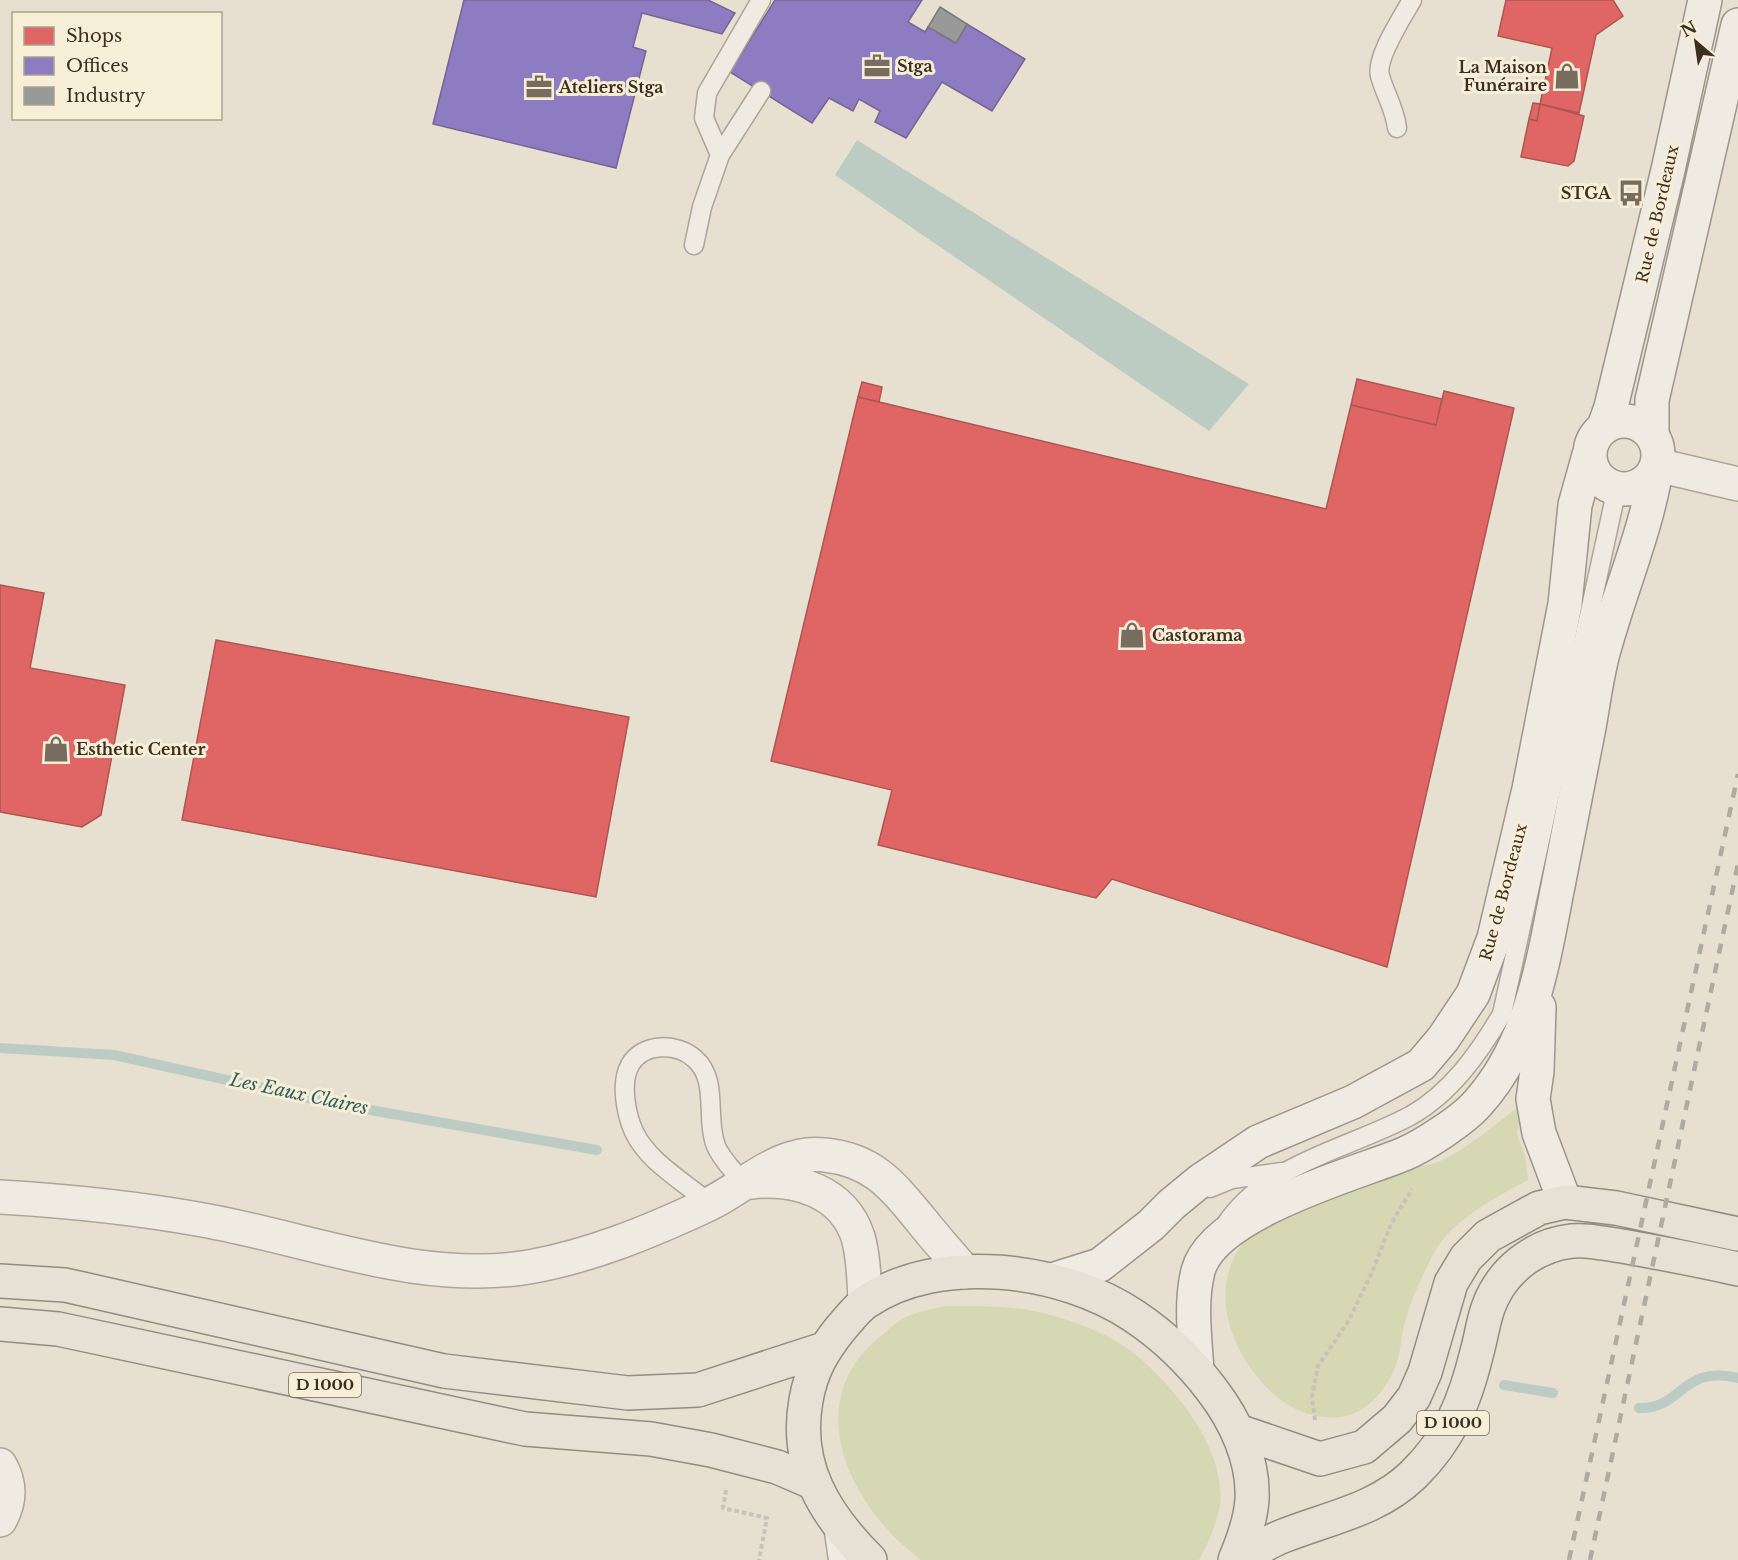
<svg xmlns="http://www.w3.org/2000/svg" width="1738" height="1560" font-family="'Libre Baskerville',serif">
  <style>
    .green { fill: #d6d7b3 }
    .water { fill: #bcccc2 }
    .shops { fill: #e06666; stroke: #af5551; stroke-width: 1.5 }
    .offices { fill: #8e7cc3; stroke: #766592; stroke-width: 1.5 }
    .industry { fill: #999; stroke: #7d7975; stroke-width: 1.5 }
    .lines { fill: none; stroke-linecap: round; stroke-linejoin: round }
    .stream { stroke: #bcccc2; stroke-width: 10 }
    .lane-casing { stroke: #ada599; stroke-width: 21 }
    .street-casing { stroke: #ada599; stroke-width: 36 }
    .secondary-casing { stroke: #9c958a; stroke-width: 36 }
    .primary-casing { stroke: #928b80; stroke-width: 36 }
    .path { stroke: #c8c2b9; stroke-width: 4; stroke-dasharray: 4.5 3; stroke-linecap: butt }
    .lane { stroke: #efebe3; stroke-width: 18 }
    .street { stroke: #efebe3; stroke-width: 33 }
    .secondary { stroke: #efebe3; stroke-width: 33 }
    .primary { stroke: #e6e1d4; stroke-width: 33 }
    .rail { stroke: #afaaa2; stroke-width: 4.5; stroke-dasharray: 10 10; stroke-linecap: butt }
    .labels { text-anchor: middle; stroke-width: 6; stroke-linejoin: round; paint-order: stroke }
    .shield { fill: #f7eed8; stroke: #756857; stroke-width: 1.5 }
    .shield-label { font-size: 15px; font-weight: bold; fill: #3d2e20 }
    .poi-label { font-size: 16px; font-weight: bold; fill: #3d2e20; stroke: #f7eed8; text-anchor: start }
    .street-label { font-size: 16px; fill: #3d2e20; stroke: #f7eed8 }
    .water-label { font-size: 18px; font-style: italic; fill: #2f5d5a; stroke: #f7eed8 }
  </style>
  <rect width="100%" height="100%" fill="#e7e0d1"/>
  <path class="green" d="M1522,1104L1517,1134L1525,1155L1528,1180C1496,1197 1454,1219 1435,1251C1424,1272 1411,1299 1405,1322C1401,1335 1401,1349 1397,1362C1386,1394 1360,1422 1325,1417C1297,1414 1278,1401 1260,1380C1228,1343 1210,1286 1243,1243C1259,1224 1302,1205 1324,1194C1342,1186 1368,1169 1386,1165C1401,1163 1417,1167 1432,1164C1456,1158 1501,1120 1522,1104Z
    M943,1306C977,1306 1010,1305 1043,1313C1072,1320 1107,1333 1131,1351C1172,1383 1227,1449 1220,1505C1217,1524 1208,1543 1199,1560H921C850,1507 797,1402 882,1335C889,1329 896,1322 904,1318C915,1312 931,1310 943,1306Z"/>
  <path class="water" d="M857,140L1249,384L1209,431L835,175Z"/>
  <path class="shops" d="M1506,0H1613L1623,16L1596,35L1579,113L1540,104L1552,48L1498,36Z
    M1533,103L1540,104L1537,121L1529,119Z
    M1540,104L1584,116L1574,161L1568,166L1521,157L1529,119L1537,121Z
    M1357,379L1442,399L1436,425L1351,405Z
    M862,382L882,387L879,402L858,397Z
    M1444,391L1514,408L1387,967L1112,879L1096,898L878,845L892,790L771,761L858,397L1326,509L1351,405L1436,425Z
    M0,585L44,593L30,668L125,685L101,815L82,827L0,812Z
    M216,640L629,717L596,897L182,820Z"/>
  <path class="offices" d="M464,0H708L735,13L722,34L642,13L633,47L646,51L616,168L433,124Z
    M775,0H922L908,22L925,32L928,27L956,43L967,24L1025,59L992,111L942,82L906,138L875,122L880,111L859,99L853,111L829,98L812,123L730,72Z"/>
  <path class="industry" d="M940,7L967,24L956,43L928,27Z"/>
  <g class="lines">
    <path class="stream" d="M0,1048L114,1055L336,1104L597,1150
      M1504,1385L1553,1393
      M1639,1408C1682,1410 1681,1364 1738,1378"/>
    <g class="lane-casing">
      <path id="lane" d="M1397,128C1395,109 1385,94 1380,76C1375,58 1403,16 1412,0
        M720,155L704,118L707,93L761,0
        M694,245L702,207L720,155L761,91
        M1210,1188L1232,1179L1282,1172
        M710,1204C685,1182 649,1163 634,1132C626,1114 620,1083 630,1065C643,1042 678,1043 695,1059C719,1080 705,1118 716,1146C721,1159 735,1172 743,1183
        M1224,1227C1265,1163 1346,1150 1410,1116C1451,1093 1479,1053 1502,1014L1617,488
        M833,1525L838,1560"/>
    </g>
    <g class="street-casing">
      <path id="street" d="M1657,465L1738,484
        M751,1182C795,1177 843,1191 858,1237C864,1258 864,1281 865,1302
        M0,1197C68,1201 136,1208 203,1220C310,1239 419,1285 529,1267C591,1256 649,1232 707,1205C744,1188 780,1149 825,1155C873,1160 892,1185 921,1220C935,1238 951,1255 965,1272
        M0,1465C11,1484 10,1502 0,1520"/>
    </g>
    <g class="secondary-casing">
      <path id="secondary" d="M1590 455a34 34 0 1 1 68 0a34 34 0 1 1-68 0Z
        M1604,427L1611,407L1668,170L1705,0
        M1652,435V400L1738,25
        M1539,1007L1537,1071L1533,1099L1539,1133L1565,1202
        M1052,1280L1100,1265L1151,1225L1172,1204L1200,1181L1258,1142L1353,1102L1421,1065L1443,1039L1473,994L1494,938L1529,789L1565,604L1575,505L1589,455
        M1197,1371C1195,1339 1190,1303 1198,1271C1213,1213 1352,1175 1404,1154C1423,1146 1463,1120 1477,1104C1529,1047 1542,969 1556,896C1567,839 1578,783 1589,727C1594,700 1597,672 1605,646C1622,585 1647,528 1657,465"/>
    </g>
    <g class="primary-casing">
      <path id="primary" d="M0,1281L65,1285L444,1371L628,1393L698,1390L824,1349
        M0,1324L58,1329L525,1429L651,1439L711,1450L777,1467L812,1482
        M1238,1431L1320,1459L1364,1447L1397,1419L1414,1397L1425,1372L1451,1283L1466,1258L1488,1236L1539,1208L1565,1202L1616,1208L1738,1234
        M870,1560C825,1515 794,1466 806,1400C811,1371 823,1350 841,1328C849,1319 857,1308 866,1302C939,1252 1063,1268 1134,1316C1164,1336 1190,1361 1212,1390C1235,1420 1254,1460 1252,1499C1251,1520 1243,1541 1235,1560
        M1239,1560C1253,1552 1267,1542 1283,1536C1328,1518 1377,1510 1413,1475C1450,1439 1465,1401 1477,1352C1481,1338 1483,1322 1488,1308C1501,1271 1534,1245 1572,1241C1588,1239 1606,1244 1622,1246C1661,1253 1699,1260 1738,1269"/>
    </g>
    <path class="path" d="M1315,1420L1312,1396L1318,1366L1348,1322L1373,1270L1391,1224L1412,1189
      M726,1490L723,1508L767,1518L759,1560"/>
    <use href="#lane" class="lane"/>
    <use href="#street" class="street"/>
    <use href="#secondary" class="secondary"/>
    <use href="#primary" class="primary"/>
    <path class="rail" d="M1569,1560L1738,774
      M1590,1560L1738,864"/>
  </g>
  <defs>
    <g id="office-bare" transform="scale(2.07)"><path d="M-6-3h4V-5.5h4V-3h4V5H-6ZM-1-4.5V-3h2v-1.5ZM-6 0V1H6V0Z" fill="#786c5e" stroke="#f7eed8" stroke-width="2.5" paint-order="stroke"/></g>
    <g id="shop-bare" transform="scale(2.07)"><path d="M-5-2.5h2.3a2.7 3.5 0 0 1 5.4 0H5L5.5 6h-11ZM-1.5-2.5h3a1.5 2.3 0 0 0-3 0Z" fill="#786c5e" stroke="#f7eed8" stroke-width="2.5" paint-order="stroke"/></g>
    <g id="bus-bare" transform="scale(2.07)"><path d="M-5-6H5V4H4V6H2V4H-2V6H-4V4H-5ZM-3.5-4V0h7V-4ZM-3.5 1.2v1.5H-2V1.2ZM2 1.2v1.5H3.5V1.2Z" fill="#786c5e" stroke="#f7eed8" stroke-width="2.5" paint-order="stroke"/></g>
  </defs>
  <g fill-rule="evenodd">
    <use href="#office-bare" x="877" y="66"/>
    <use href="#shop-bare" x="1567" y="76"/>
    <use href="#office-bare" x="539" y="87"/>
    <use href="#bus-bare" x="1631" y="193"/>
    <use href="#shop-bare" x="1132" y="635"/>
    <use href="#shop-bare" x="56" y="749"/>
  </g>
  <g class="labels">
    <g class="shield">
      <rect x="289" y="1373" width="72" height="24" rx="4.5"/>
      <rect x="1417" y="1411" width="72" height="24" rx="4.5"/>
    </g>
    <g class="shield-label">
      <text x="325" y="1390">D 1000</text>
      <text x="1453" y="1428">D 1000</text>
    </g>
    <g class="poi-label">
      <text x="897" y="72">Stga</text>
      <text x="1547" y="73" text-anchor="end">La Maison<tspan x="1547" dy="18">Funéraire</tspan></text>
      <text x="559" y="93">Ateliers Stga</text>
      <text x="1611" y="199" text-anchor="end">STGA</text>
      <text x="1152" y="641">Castorama</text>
      <text x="76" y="755">Esthetic Center</text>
    </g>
    <g class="street-label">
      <text transform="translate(1657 214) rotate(-77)" y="6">Rue de Bordeaux</text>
      <text transform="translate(1503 892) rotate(-75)" y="6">Rue de Bordeaux</text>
    </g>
    <g class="water-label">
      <text transform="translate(299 1094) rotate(12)" y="6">Les Eaux Claires</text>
    </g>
  </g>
  <rect x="12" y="12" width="210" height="108" fill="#f7eed8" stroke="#ada18e" stroke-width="1.5"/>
  <rect x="24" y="27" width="30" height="18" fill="#e06666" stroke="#ada18e" stroke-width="1.5"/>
  <text x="66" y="42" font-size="18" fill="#3d2e20">Shops</text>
  <rect x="24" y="57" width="30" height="18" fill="#8e7cc3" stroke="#ada18e" stroke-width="1.5"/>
  <text x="66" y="72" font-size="18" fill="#3d2e20">Offices</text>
  <rect x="24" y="87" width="30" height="18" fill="#999999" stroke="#ada18e" stroke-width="1.5"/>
  <text x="66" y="102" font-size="18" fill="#3d2e20">Industry</text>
  <g transform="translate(1696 42) rotate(331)" stroke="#f7eed8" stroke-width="4.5" paint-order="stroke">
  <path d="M0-4.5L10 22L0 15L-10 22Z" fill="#3d2e20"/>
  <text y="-9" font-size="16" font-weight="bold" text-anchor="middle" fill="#3d2e20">N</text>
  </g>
</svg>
